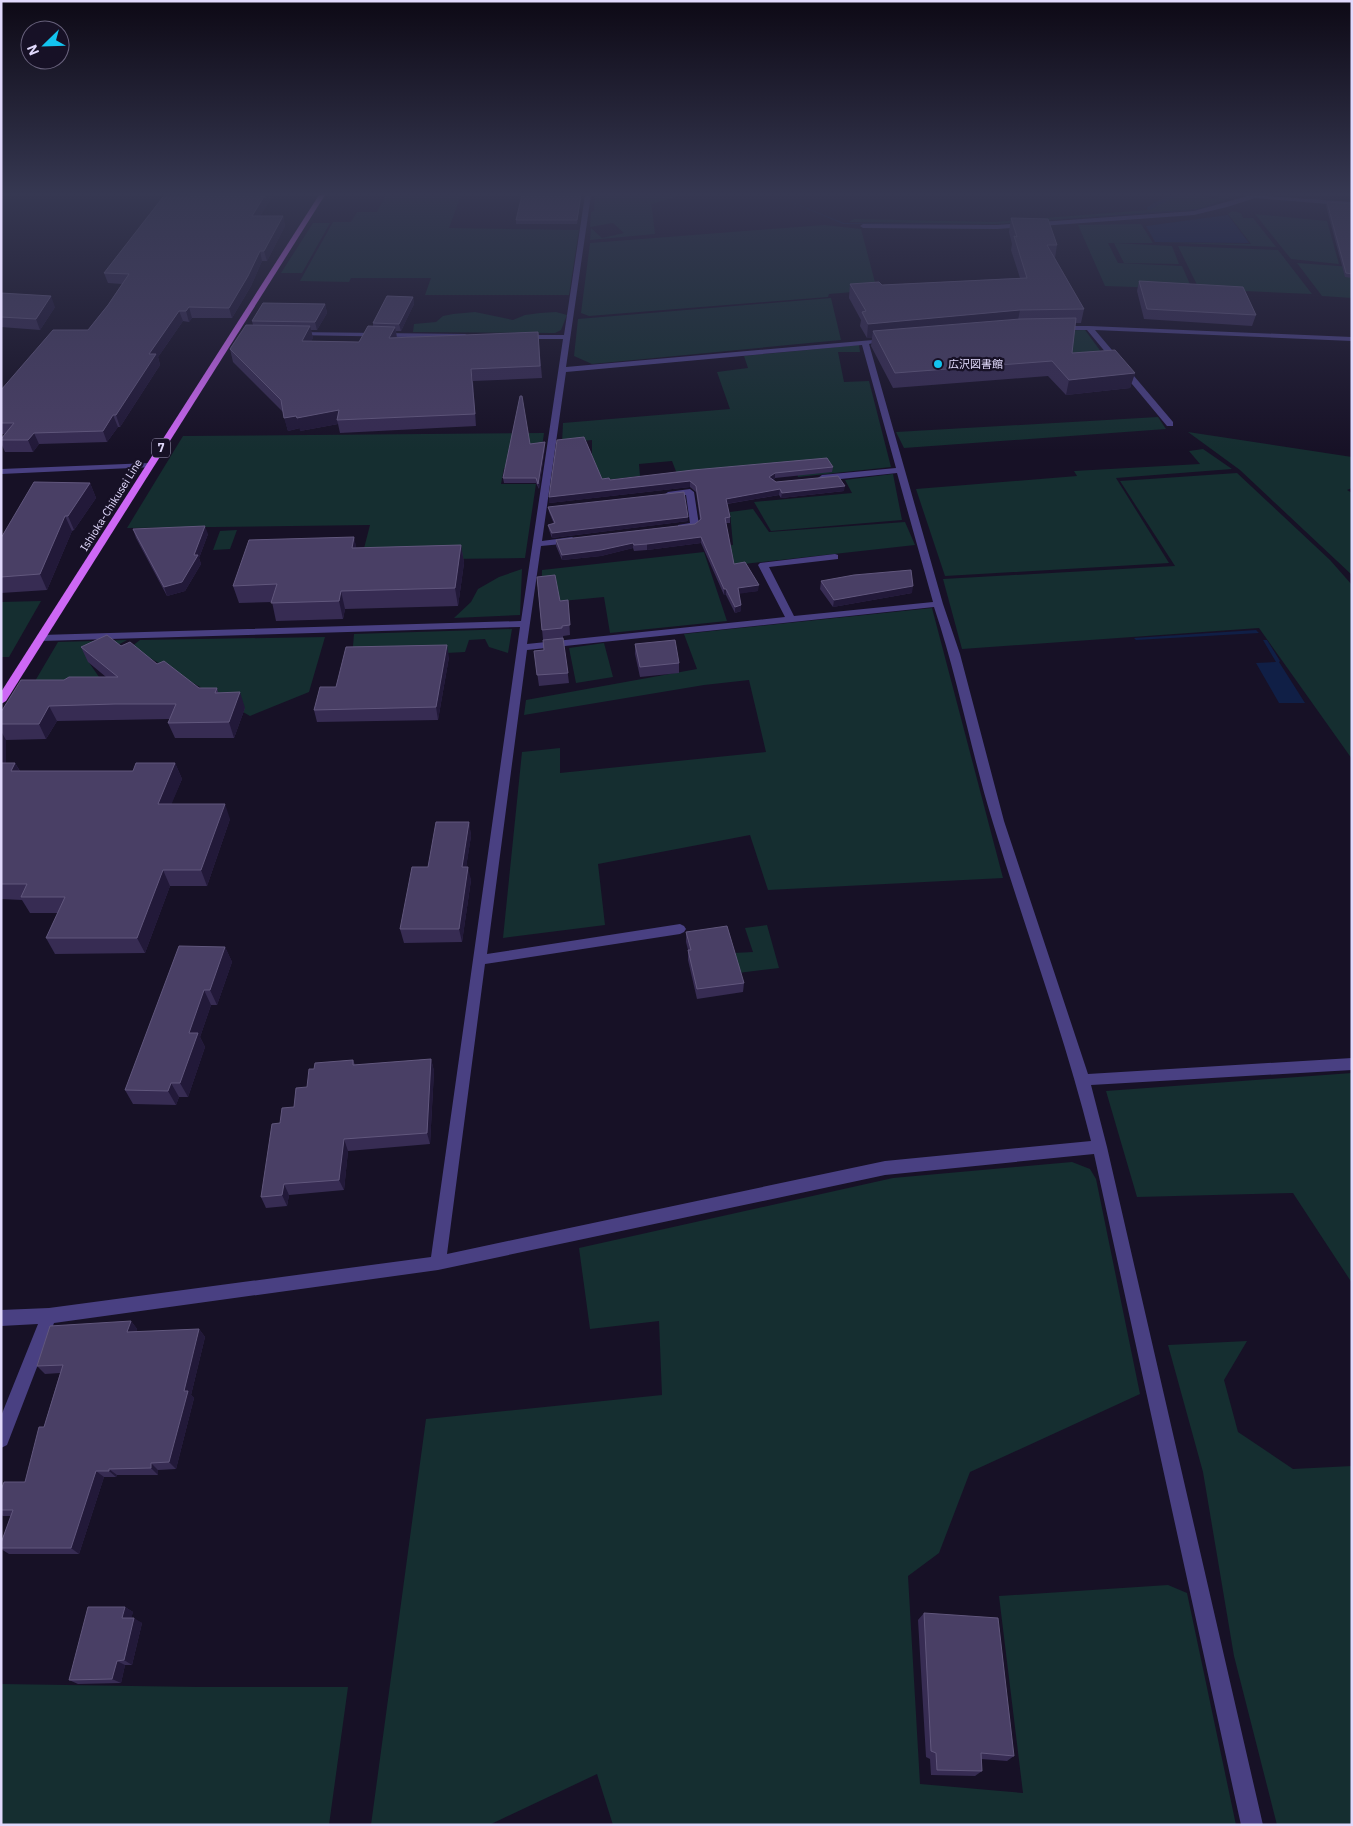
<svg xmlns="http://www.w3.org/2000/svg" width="1353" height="1826" font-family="'IBM Plex Sans','Noto Sans JP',sans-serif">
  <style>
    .green { fill: #152e30 }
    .water { fill: #101f46 }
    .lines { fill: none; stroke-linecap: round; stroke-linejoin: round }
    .stream { stroke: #101f46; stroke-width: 4 }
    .street { fill: #494082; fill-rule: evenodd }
    .primary { fill: #cd68f5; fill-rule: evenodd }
    .wall { fill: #372c53 }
    .shaded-wall { fill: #221939 }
    .building { fill: #493f65; stroke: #61577d }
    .poi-dot { fill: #13c4ef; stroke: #171126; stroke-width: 2 }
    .labels { text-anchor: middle; stroke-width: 4.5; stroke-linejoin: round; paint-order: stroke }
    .far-poi-label { font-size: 11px; fill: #e1d9fc; stroke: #171126; text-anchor: start }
    .far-street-label { font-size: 11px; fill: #e1d9fc; stroke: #171126 }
    .shield { fill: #171126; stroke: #a49dbc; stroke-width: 1 }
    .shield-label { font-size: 12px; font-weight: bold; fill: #e1d9fc }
  </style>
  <rect width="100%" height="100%" fill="#171126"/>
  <path class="green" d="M386,195H461L449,228L579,230L569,295H425L431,278H351L349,282L300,281L333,222H351L357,212H377Z
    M595,195L675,196L682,195L652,204L651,201L655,234L590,240L591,228L602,238L624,233L613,223L590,227L591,212L594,211Z
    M1176,195H1201L1215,199L1221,195H1236L1199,209L996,224L849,222L854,219L995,222L1148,210Z
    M1232,211L1241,213L1243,218H1253L1276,247L1155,242L1251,244L1228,214Z
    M1255,214L1327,221L1339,264L1291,259Z
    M313,223H330L302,273H281Z
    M1141,224L1153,243H1108L1118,263L1182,266L1192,289L1105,286L1078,225Z
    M824,225L861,229L877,290L829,294L828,297L589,316L581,313L590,243Z
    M1114,243L1172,246L1179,264L1124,263Z
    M1178,246L1278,250L1312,294L1199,289Z
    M1297,263L1352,267V298L1322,296Z
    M831,298L841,340L592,364L574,356L578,319Z
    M475,312L513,320L525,315L540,313L556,312L567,315L561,330L555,333L413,332L414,324L436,322L443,316L453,314Z
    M1085,330L1110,364L1045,367L1052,331Z
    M859,345L860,352H838L844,382L869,381L891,467L798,477L794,464L677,474L672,461L639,464L640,476L554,486L592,460V440L562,443L563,423L730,409L717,372L748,368L744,356Z
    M1158,417L1166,429L904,448L896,432Z
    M1188,432L1352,457V488L1347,490L1352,493V575L1240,470Z
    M544,433L539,468H504L501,484H536L525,558L361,560L370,525L127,528L183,436Z
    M1203,449L1232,469L1116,478L1169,563L945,576L916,489L1077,476L1074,471L1200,464L1189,451Z
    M1237,473L1330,560L1352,585V759L1259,628L962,649L943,579L1175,566L1120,481Z
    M893,474L902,520L771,531L754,502L852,493L845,480Z
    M753,509L769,532L905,522L915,545L716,567L708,548L733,545L730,512Z
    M237,530L230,549L213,550L220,531Z
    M704,552L727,621L610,633L604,597L541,603L542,570Z
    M522,569L520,615L454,618L471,602L478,589L499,577Z
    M41,601L9,657H1V602Z
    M932,608L1003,878L768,890L750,835L598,864L605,925L503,938L522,752L560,748V773L766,752L749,680L704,685L524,715L526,700L697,669L684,634Z
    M512,629L508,653L489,647L485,639L469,640L465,652L352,658L354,634Z
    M325,637L309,692L250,716L131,647L140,640Z
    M127,640L88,661L99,677L28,693L58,642Z
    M604,643L613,677L576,683L569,648Z
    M767,925L779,968L738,973L734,953L753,952L745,928Z
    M1352,1073V1283L1293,1193L1137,1197L1106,1091Z
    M1072,1162L1090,1169L1096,1179L1140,1394L970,1472L939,1553L908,1576L920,1784L1023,1793L999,1596L1168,1585L1187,1593L1236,1825H613L597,1774L489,1825H371L426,1419L662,1395L659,1321L590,1329L579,1248L893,1178Z
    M1247,1341L1224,1380L1238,1432L1293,1469L1352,1466V1825H1277L1234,1656L1203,1472L1168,1345Z
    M1,1684L198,1687H348L329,1825H1Z"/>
  <path class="water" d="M774,195L844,223L994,224L1198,209L1240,195L1199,210L995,224H843Z
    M1228,215L1249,243L1155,242L1146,226Z
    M1256,630L1259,633L1136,640L1134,638Z
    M1263,640H1267L1280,661L1279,662L1305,703H1279L1256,663L1276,662Z"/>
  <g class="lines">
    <path class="stream" d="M1149,208L1174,195"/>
    <path class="street" d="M585,195H591L566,367L873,340L877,342L869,344L943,604L960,654L1004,821L1088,1074L1352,1058V1070L1091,1085L1107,1147L1263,1825H1241L1094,1154L885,1175L438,1270L54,1323L7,1445L1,1448V1416L38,1324L1,1326V1310L49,1308L431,1257L520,627L41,641L36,638L41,635L521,621L563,339H522L518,337L522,335H564ZM862,345L896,468L822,475L818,478L822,481L897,473L933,602L794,616L769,567L838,559V555L835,554L760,563L758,565L785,617L527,644L541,546L572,543L576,540L572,537L542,541L566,372ZM934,607C958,678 971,752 993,823C1025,929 1064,1033 1091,1141L885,1161L447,1254L485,964L680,934L684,932L686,929L684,926L680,924L487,954L527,650Z
      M1251,195L1352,202V206L1255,198L1227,207L1194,215L997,229L863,228L860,226L863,224L997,225L1194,211Z
      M1089,326L1352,337V341L1095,330L1173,422V426H1167L1087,330H1058L1055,328L1058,326Z
      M295,332L465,334L469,336L465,338L293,335L291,334Z
      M150,463L154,465L153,467L1,474V469Z
      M690,489L694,492L699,525L695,528L678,529V525L690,523L686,495L668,498L664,495L668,492Z"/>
    <path class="primary" d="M319,195H325L6,701L1,704V692Z"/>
  </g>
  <path class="wall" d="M191,195H273L260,216H283L285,226L267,261H262L251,286L232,318H192L189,322L183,321L158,357L160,365L120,427H118L107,442L39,444L33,452H5L1,443V439L5,434H1V390L88,330L108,305L122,284L108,283L104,273Z
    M581,195L577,224H516V220Z
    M1327,202L1352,204V278L1345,277L1326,206Z
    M1011,218L1057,245L1055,258L1084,309L1081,323H1075L1072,353L1135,373L1130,388L1066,395L1048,376L893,388L871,346L872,338H867L860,326L861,320L849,298L850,284L882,285L1020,278L1011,250L1012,244L1009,232Z
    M1139,281L1256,315L1252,326L1144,319L1137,291Z
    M1,293L55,307L40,330L1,327Z
    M413,297L414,304L401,331H396L397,338L538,332L542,378L473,381L476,426L340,433L338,424L300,431V428L288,431L283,412L233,362L230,349L253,325L252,321L325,304L327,313L317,330H311L313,338L311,341L359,342L373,326V323Z
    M545,442V447L539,489L536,483H504L503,478L530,444Z
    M833,467L832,472L775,478L773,480L776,482L844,491L781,498L779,495L727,504L730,517V523H726L734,564L758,591L739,593L741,605V611L735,613L726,595H724L701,543L647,550L634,551L633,548L601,556L562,560L556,546V540L695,524L700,520L696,492L690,487L549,503V497L602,479L610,480Z
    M90,483L96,498L74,530L72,531L47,590L1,593V538Z
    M548,507L688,521L552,538L549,530L548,525L554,524L549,512Z
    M133,529L208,534L199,558L201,564L185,591L167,596L136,538Z
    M354,537L356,548L461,545L464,563L458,606L345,609L343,619L276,621L272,602L239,603L233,586Z
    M537,577L560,601L568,600L570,635L563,636L569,683L539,686L534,651L544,650Z
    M821,581L912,593L833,607L820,589Z
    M635,644L679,663V673L640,677L635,654Z
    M121,646L157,664L199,688H217L218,692L245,708L234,738H175L168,723L170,719L57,721L46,739L6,740V763H15L20,771H133L175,763L182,779L171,804L230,819L207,886H170L145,953L55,954L46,938L58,913H30L22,900L1,899V712L64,680L106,677L88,662L81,647Z
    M449,657L438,720L317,722L314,710L336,687Z
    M469,822L471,836L466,867L471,880L462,942L404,943L400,929L428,867Z
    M686,932L744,983L743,992L697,999L688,960V950L686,942Z
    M225,947L232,962L217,1005H211L200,1037L205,1047L188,1097H179L176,1105L133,1104L125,1090Z
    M431,1059L434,1071L430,1144L348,1151L344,1190L289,1195L287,1206L266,1208L261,1197L280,1123L294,1107L307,1087L314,1069L353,1060L355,1065Z
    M131,1321L137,1329L136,1332L199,1329L205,1337L191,1395L194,1398L176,1469L158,1470V1475H117L116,1477H104L79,1554H9L1,1549V1543L11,1516H3L1,1515V1490L25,1482L44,1427L60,1373L45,1374L37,1366Z
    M125,1607L133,1612L131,1618L142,1623L132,1665H125L121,1683L78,1684L69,1680Z
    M924,1613L1014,1756L1007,1761L981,1759L982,1771L975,1776L931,1775L930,1759L926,1757L918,1620Z"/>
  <path class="shaded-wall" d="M265,195H273L254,226L252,216Z
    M283,216L285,226L267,261L264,251Z
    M260,251L262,261L251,286L232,318L229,308Z
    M51,296L55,307L40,330L36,319Z
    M413,297L414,304L401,331L399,324Z
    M325,304L327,313L317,330L315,322Z
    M189,307L192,318L189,322L186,311Z
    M1020,310L1017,325L873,331L872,338H867L868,324Z
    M179,311L183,321L158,357L160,365L120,427L116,415L149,354Z
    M310,326L313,338L305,353L302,341Z
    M395,327L397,339L389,338Z
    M471,369L473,381L476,426L475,414Z
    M1135,373L1130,388L1066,395L1069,380Z
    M339,410L337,420L338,424L300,431L297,418Z
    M113,415L118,427L107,442L103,431Z
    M296,416L300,428L288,431L284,418Z
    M34,433L39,444L33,452L28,440Z
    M545,442V447L539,489L538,484Z
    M775,473V478L769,483V477Z
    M690,481V487L549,503V497Z
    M90,483L96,498L74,530L68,516Z
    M845,486L844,491L781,498L782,493Z
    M780,489L779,495L725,504L726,499Z
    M65,516L72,531L47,590L40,574Z
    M688,517V521L552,538V533Z
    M205,526L208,534L199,558L201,564L185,591L167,596L164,587L194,555Z
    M354,537L358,555L352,548Z
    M701,537V543L647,550V544Z
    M633,543V548L601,556L562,560V555Z
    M461,545L464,563L458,606L455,588Z
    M759,585L758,591L738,594V588Z
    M913,586L912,593L833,607L834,600Z
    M724,589H726V595H724Z
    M341,591L345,609L343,619L339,601Z
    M741,605V611L735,613V607Z
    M447,645L449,657L438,720L436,707Z
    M240,692L245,708L234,738L229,722Z
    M49,706L57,721L46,739L39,724Z
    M1,731L6,740V779L1,770Z
    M15,763L24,779L11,771Z
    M175,763L182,779L165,820L158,804Z
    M225,804L230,819L207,886L201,870Z
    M469,822L471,836L464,881L462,867Z
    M468,867L471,880L462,942L459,929Z
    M163,870L170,886L145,953L137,938Z
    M225,947L232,962L217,1005L210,990Z
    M204,990L211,1005L200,1037L205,1047L188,1097L180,1083L189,1033Z
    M431,1059L434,1071L430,1144L427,1133Z
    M171,1083L179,1097L176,1105L168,1091Z
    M344,1139L348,1151L344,1190L339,1180Z
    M284,1184L289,1195L287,1206L282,1195Z
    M131,1321L137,1329L134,1340L127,1332Z
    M199,1329L205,1337L191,1395L194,1398L176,1469L169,1462L184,1391Z
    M151,1463L158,1470V1475L151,1468Z
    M109,1469L117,1475L116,1477L109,1471Z
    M96,1471L104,1477L79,1554L71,1548Z
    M125,1607L133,1612L130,1623L122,1618Z
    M134,1618L142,1623L132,1665L124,1660Z
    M117,1661L125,1665L121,1683L112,1679Z"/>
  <path class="building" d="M191,195H265L252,216H283L264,251H260L248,276L229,308L189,307L186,311H179L149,354H156L116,415H113L103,431L34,433L28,440H1V439L14,423H1V390L53,330H88L108,305L129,274L104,273L163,197H190Z
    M522,195H581L577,220H516Z
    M1327,202L1352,204V274L1346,273Z
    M1011,218L1048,219L1057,245H1047L1084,309L1020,310L868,324L862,312L866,311L850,284L879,282L882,285L1027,278L1014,236L1017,237Z
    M1139,281L1243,287L1256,315L1147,309Z
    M1,293L51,296L36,319L1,317Z
    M387,296L413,297L399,324L373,323Z
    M263,303L325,304L315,322L252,321Z
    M1076,318L1072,353L1115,350L1135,373L1069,380L1052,361L895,373L873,331L1020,319Z
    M246,325L310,326L302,341L359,342L368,326L395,327L389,338L538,332L540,366L471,369L475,414L337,420L339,410L297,418L296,416L284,418L281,400L230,349Z
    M520,396H522L530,444L545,442L538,484L536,478H503Z
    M584,437L602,479L609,478L610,480L693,470L827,458L833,467L775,473L769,477L776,482L838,476L845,486L782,493L780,489L726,499L730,517L725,518L734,564L745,562L759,585L738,588L741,605L735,607L726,589H724L701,537L647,544L634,545L633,543L601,550L562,555L556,540L695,524L701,519L696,486L690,481L549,497L557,440Z
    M34,482L90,483L68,516H65L40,574L1,577V538Z
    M684,492L688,517L552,533L548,525L555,523L548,507Z
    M205,526L194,555H198L182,582L164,587L133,529Z
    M354,537L352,548L461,545L455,588L341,591L339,601L271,603L277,584L233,586L249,540Z
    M911,570L913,586L834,600L821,581L854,575Z
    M555,575L560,601L568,600L570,625L562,626V628L542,630L537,577Z
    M107,635L121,646L130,642L157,664L164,661L199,688H217L215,693L240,692L229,722L168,723L176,704H115L49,706L39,724H1V712L21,680H64L69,677H118L81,647Z
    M563,638L568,673L537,675L534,651L544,650L543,640Z
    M675,640L679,663L640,667L635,644Z
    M447,645L436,707L314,710L320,687H336L346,647Z
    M1,763H15L11,771H133L136,763H175L158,804H225L201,870H163L137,938H46L65,897H21L27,884H1Z
    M436,822H469L462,867H468L459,929H400L412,867H428Z
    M727,926L744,983L697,989L688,950H691L686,932Z
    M179,946L225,947L210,990H204L189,1033H198L180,1083H171L168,1091L125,1090Z
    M431,1059L427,1133L344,1139L339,1180L284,1184L282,1195L261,1197L272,1124L280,1123L282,1108L294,1107L296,1088L307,1087L309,1069H314L315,1063L353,1060V1065Z
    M131,1321L127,1332L199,1329L184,1391H188L169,1462L151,1463V1468L109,1469V1471H96L71,1548H1V1543L13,1510H1V1490L4,1482H25L39,1427H44L63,1365L37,1366L50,1326Z
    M88,1607H125L122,1618H134L124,1660L117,1661L112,1679L69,1680Z
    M924,1613L998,1618L1014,1756L981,1753L982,1771L937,1770L936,1753L931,1751Z"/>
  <linearGradient id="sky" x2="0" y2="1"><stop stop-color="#0d0915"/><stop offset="0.43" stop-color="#363852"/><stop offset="1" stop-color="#363852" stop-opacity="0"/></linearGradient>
  <rect width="1353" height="451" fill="url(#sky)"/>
  <circle class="poi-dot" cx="938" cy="364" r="5"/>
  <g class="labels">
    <g class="far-poi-label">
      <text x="948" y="368">広沢図書館</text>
    </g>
    <g class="far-street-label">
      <text transform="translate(111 505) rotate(-58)" y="4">Ishioka-Chikusei Line</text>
    </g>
    <rect class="shield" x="152" y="438.5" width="18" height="19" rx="4"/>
    <g class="shield-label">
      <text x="161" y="452">7</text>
    </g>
  </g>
  <rect width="1353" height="1826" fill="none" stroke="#e1d9fc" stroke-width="5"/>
  <g transform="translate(45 45) rotate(247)"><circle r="24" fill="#171126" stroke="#68617c"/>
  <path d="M0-4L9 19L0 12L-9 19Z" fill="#13c4ef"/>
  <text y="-8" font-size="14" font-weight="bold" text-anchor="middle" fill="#e1d9fc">N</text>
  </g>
</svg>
